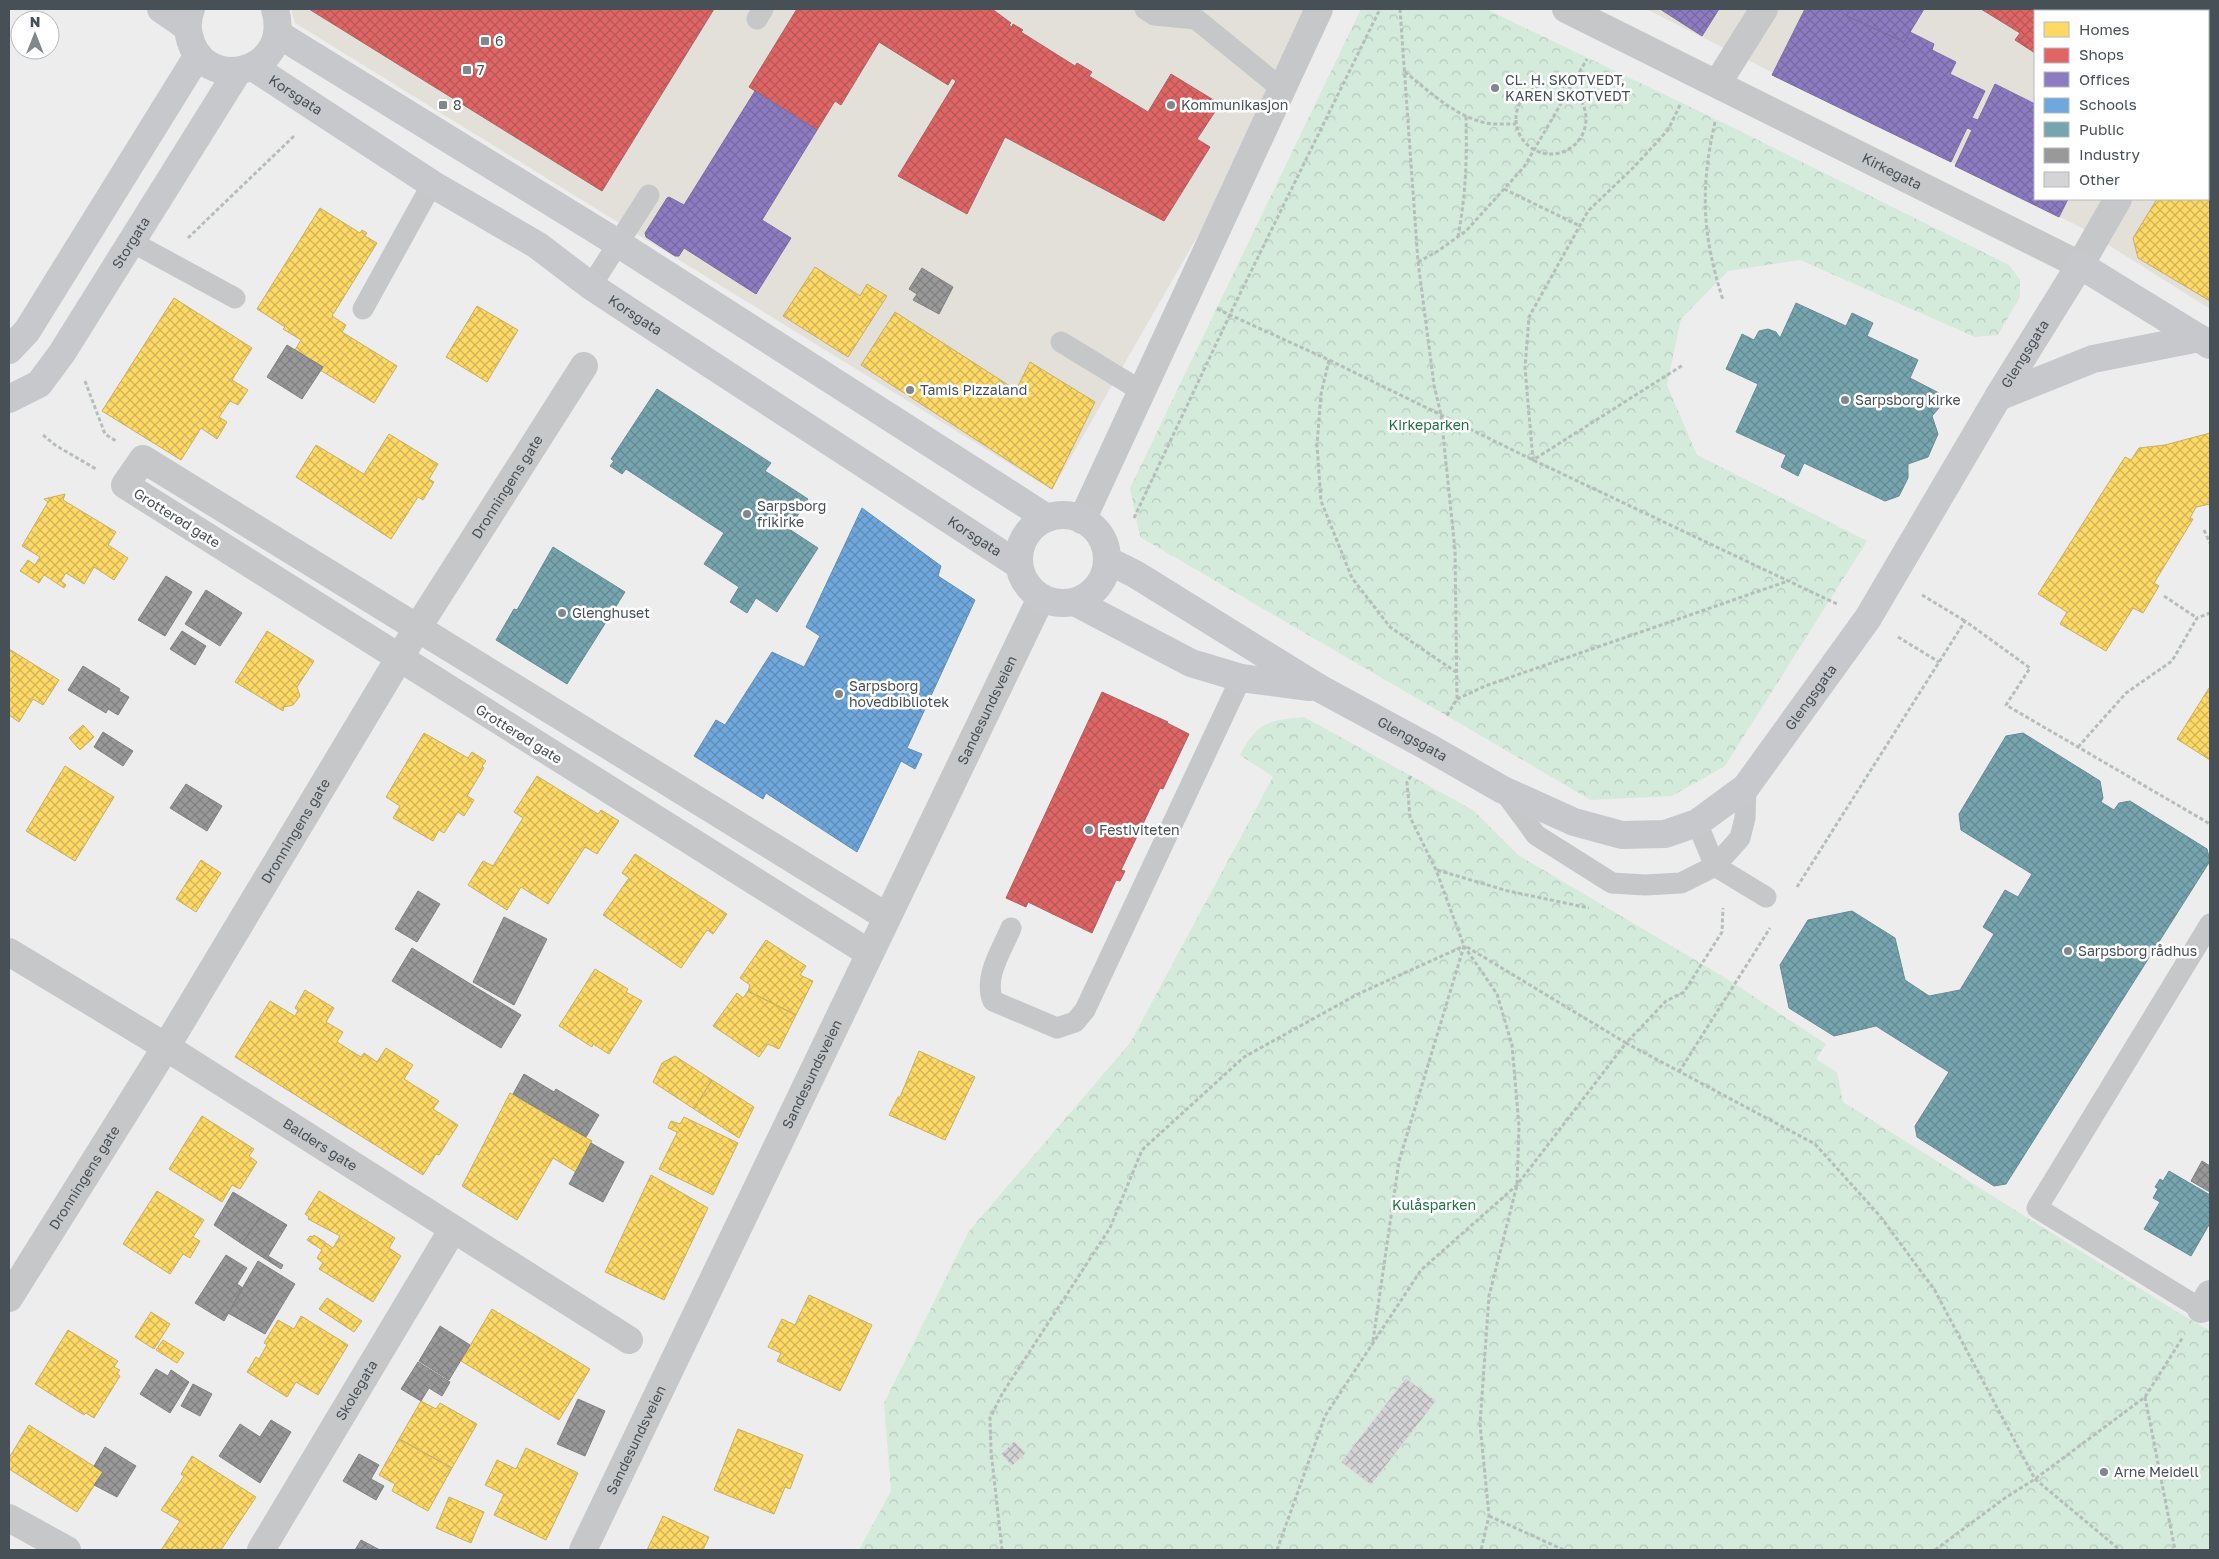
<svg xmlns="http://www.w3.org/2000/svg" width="2219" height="1559" font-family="'Golos Text',sans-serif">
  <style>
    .commercial { fill: #e3e0da; fill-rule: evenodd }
    .forest { fill: url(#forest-crowns) }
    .homes { fill: url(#homes-cross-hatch); stroke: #c8b062 }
    .shops { fill: url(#shops-cross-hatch); stroke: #b25f62 }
    .offices { fill: url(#offices-cross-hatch); stroke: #796fa3 }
    .schools { fill: url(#schools-cross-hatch); stroke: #638eb4 }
    .public { fill: url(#public-cross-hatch); stroke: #688c95 }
    .industry { fill: url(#industry-cross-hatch); stroke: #808385 }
    .building { fill: url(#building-cross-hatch); stroke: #dfdfe0 }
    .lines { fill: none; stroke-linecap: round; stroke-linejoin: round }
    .path { stroke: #b5bebb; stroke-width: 3; stroke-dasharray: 4 2.5; stroke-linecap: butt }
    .lane { stroke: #c5c7c8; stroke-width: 21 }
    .street { stroke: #c5c7c8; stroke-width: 28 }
    .secondary { stroke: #c6c8cb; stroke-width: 28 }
    .poi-dot { fill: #81878c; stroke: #fff; stroke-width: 2 }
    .labels { text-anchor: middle; stroke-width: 5; stroke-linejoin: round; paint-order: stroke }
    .poi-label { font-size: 14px; fill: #475057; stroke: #fff; text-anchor: start }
    .street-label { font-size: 14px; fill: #475057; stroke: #fff }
    .park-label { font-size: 14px; fill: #216f44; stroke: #fff }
  </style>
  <defs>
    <pattern id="forest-crowns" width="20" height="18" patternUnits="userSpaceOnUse" patternTransform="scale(1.25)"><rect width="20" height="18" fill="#d4eadb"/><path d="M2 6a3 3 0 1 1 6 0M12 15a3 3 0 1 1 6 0" fill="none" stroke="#b7cabe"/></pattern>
    <pattern id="homes-cross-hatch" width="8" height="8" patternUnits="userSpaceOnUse" patternTransform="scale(1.25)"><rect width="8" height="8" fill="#ffd966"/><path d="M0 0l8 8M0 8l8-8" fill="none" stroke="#d0b257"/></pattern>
    <pattern id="shops-cross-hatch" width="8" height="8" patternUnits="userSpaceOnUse" patternTransform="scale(1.25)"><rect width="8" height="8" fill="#e06666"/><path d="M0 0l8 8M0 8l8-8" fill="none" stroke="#b75657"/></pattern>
    <pattern id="offices-cross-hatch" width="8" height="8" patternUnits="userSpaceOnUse" patternTransform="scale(1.25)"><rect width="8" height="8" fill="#8e7cc3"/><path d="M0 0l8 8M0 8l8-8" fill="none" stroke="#7668a1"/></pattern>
    <pattern id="schools-cross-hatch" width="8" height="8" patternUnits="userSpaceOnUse" patternTransform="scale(1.25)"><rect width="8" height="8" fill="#6fa8dc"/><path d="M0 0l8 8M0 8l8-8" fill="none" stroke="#5d8bb5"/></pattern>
    <pattern id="public-cross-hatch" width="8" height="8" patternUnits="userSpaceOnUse" patternTransform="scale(1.25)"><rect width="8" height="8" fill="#76a5af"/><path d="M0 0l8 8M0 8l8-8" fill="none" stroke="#638991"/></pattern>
    <pattern id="industry-cross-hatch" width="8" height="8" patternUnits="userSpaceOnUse" patternTransform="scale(1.25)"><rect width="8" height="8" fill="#999"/><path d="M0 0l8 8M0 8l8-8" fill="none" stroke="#7f7f80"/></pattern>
    <pattern id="building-cross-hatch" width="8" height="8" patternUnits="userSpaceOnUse" patternTransform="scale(1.25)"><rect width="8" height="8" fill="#d4d4d6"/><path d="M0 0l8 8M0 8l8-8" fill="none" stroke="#aeaeb0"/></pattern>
  </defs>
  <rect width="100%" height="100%" fill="#eeeded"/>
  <path class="commercial" d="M291,9H1311L1282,89L1052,490L295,23Z
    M1646,9H2210V309L2080,227ZM2035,11H2208V199H2035Z"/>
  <path class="forest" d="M1361,9H1486L1730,126L2009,265L2020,280V297L1998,335L1975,337L1800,260L1728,271L1681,319L1667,385L1697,455L1867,541L1725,766L1672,796L1591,800L1140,537L1130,488Z
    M1304,717L1473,810L1518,855L1724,977L1826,1044L1816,1059L1837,1072L1843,1102L2176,1311L2210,1331V1550H859L891,1491L884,1403L969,1231L1130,1043L1273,777L1240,755C1257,722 1269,720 1304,717Z"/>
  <path class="homes" d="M2208,166L2210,168V301L2138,258L2133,238L2157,199H2208Z
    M320,208L360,233L362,230L367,233L365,236L377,243L332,316L346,325L342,332L397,366L374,403L320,370L323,367L295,350L301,340L283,329L285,327L257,309Z
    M815,267L860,296L867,284L887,296L848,357L783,316Z
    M174,298L252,348L232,380L248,390L238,405L230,401L219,417L227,422L217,439L201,428L181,460L102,411Z
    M477,306L518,330L487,382L446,357Z
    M895,312L1016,390L1030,362L1095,402L1052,489L861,365Z
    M2210,433V504L2196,507L2190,518L2193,519L2154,583L2159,586L2143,613L2133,608L2106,651L2060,624L2067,612L2038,594L2125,457L2131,460L2139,448L2165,445Z
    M389,434L438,464L429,479L434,482L423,500L418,497L391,539L296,477L316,445L364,474Z
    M65,494L63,500L116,532L108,545L128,558L114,580L94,567L84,584L66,573L61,581L66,585L64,588L44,575L39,583L20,571L28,560L35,565L40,557L22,546L48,502L44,499Z
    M267,631L314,661L297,687L300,696L293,705L284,707L283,711L235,682Z
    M9,649L59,680L43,705L33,699L19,722L9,715Z
    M2209,688L2210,689V760L2177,739Z
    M83,725L94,737L80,750L69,738Z
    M424,733L468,758L472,752L486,761L482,766L484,768L467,796L474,800L464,816L458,812L444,833L439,830L433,841L393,818L400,806L386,797Z
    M65,766L114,797L75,861L26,831Z
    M537,776L598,814L601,810L619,821L597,854L585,847L548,904L521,887L507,910L468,885L483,861L493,866L523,818L514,812Z
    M635,854L727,914L713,934L707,930L681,968L603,915L629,878L622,873Z
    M201,860L221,873L196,912L176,899Z
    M766,940L806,966L800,975L813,981L796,1015L748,991L750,985L740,978Z
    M595,969L628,989L626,992L642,1001L609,1054L593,1044L592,1047L559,1026Z
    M305,990L334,1008L326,1022L343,1032L337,1042L361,1057L364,1053L377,1062L386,1048L413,1065L404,1079L439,1101L433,1109L458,1125L439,1155L436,1154L423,1175L235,1057L270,1001L295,1016L298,1010L295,1008Z
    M748,991L796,1015L779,1049L768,1044L759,1057L713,1026L737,993L743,998Z
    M919,1051L975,1077L945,1140L889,1115L898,1097H900Z
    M675,1056L712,1080L694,1109L653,1082L662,1063Z
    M712,1080L754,1107L739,1138L694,1109Z
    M510,1093L592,1141L576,1172L553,1158L517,1220L462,1186Z
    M202,1116L254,1149L249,1156L257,1162L240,1189L232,1185L222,1202L169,1169Z
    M684,1117L738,1143L713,1195L659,1169L676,1135L677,1132L668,1128L671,1121L680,1124Z
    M651,1175L708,1208L664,1300L605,1272Z
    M157,1191L204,1220L193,1237L200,1241L190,1258L183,1254L170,1274L123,1244Z
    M319,1191L395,1238L389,1248L401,1256L373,1302L319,1269L323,1263L317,1258L322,1250L307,1240L310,1236L313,1237L314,1235L325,1242V1245L326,1243L333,1248L340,1236L308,1219L309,1217L305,1214Z
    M809,1295L872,1325L840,1391L777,1361L781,1353L768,1347L782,1319L795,1325Z
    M327,1298L362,1321L354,1332L319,1309Z
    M492,1309L590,1369L559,1420L461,1361Z
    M151,1312L170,1324L154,1349L135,1337Z
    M301,1316L348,1345L318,1395L296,1382L287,1397L247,1372L256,1357L259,1359L267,1345L264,1343L278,1320L294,1329Z
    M68,1330L118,1361L114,1367L120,1370L117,1374L120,1376L94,1418L86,1413L84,1415L35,1384Z
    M163,1340L184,1353L177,1363L156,1350Z
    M421,1401L436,1409L440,1403L477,1424L452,1468L399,1439Z
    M29,1425L103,1472L77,1512L9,1469V1458Z
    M738,1429L803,1455L790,1489L785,1487L774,1514L714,1490Z
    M399,1439L452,1468L428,1511L392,1491L395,1484L379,1475Z
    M526,1448L578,1473L546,1540L494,1515L504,1494L485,1485L497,1460L516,1469Z
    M192,1456L256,1497L221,1550H161L180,1521L161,1510L184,1476L181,1474Z
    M449,1497L484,1512L471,1543L436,1528Z
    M663,1516L709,1537L703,1550H647Z"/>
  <path class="shops" d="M309,9H714L602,191Z
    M797,9H992L1011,23L1009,25L1012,27L1013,24L1023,30L1021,32L1075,66L1077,63L1092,72L1089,76L1148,112L1171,74L1220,104L1197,139L1210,147L1164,221L1005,137L967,214L898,176L956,81L952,78L948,85L879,42L841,105L835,101L817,130L749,87Z
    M1981,9H2194L2192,11H2035V53L2015,40L2020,33Z
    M2210,112V168L2208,166V116Z
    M1102,692L1168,722L1167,723L1189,734L1163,789L1160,788L1121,870L1125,871L1120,881L1116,880L1092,933L1028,902L1026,907L1006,898Z"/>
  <path class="offices" d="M1660,9H1719L1702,36Z
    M1805,9H1850L1847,16L1904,42L1910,32L1934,44L1932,50L1956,62L1950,74L1985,91L1972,118L1978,120L1995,84L2035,104V199H2068L2059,217L1955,166L1972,130L1967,128L1951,162L1772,75Z
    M1850,9H1924L1904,42L1847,16Z
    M755,91L817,130L762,220L791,238L756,294L684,248L679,256H675L646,237L645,233L667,198L669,197L684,205Z"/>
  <path class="schools" d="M862,508L941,566L938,576L975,600L907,748L922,754L915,769L901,761L857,852L766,793L763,799L694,756L716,720L725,725L772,652L804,667L820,636L806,627Z"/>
  <path class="public" d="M1796,303L1846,326L1852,313L1873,323L1867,336L1918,360L1910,378L1939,393V408L1932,416L1938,434L1928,457L1908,464V478L1899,496L1885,501L1804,463L1798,476L1781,467L1786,455L1736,432L1758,384L1726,369L1742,334L1754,340L1759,331L1768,329L1776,332L1780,338Z
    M657,389L771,463L765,471L808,499L789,529L818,548L777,612L756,598L747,613L730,602L739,587L704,564L724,533L626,469L622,474L610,466L614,461L611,459Z
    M553,547L625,592L567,684L496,640L514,609L517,610Z
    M2023,733L2100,781L2103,798L2101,802L2114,810L2119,803L2130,801L2207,849L2210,861L2006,1184L1994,1186L1917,1137L1915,1126L1949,1072L1876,1026L1834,1036L1789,1008L1780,965L1808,920L1852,911L1895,938L1905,980L1929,996L1960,990L1994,934L1983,927L2005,890L2018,897L2032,874L1961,830L1959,814L2006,736Z
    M2169,1171L2210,1195V1223L2191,1256L2144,1229L2160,1202L2153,1198L2158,1189L2155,1187L2160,1179L2163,1181Z"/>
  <path class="industry" d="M922,268L953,287L939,314L913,300L917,294L909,289Z
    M287,345L323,367L302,399L267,377Z
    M166,576L192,592L165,636L138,620Z
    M206,590L242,613L220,646L185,624Z
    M182,631L206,646L195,665L170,649Z
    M83,666L120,689L119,691L129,697L118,715L108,709L106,713L68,690Z
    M103,732L133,751L123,766L94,747Z
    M186,784L222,806L207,831L170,808Z
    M418,891L440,904L417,942L395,929Z
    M504,917L547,939L514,1005L473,982Z
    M412,948L521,1015L501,1048L392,981Z
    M524,1074L554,1092L556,1089L599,1115L586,1137L513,1094Z
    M591,1143L624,1162L603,1202L569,1184Z
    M2202,1161L2210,1166V1192L2191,1181Z
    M233,1192L264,1211L242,1244L214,1225Z
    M264,1211L287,1225L268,1256L283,1265L281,1269L242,1244Z
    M226,1255L247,1268L237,1284L243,1288L224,1321L195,1303Z
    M258,1261L295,1284L265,1334L228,1313Z
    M440,1326L470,1345L449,1380L419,1361Z
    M418,1362L450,1382L442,1396L429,1388L421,1401L401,1389Z
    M156,1369L168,1376L171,1370L189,1382L170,1413L140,1394Z
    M193,1384L212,1394L200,1416L181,1406Z
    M578,1399L605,1411L585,1456L557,1444Z
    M271,1420L291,1432L260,1483L219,1456L240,1424L260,1437Z
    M105,1447L136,1466L117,1497L94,1485L103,1472L94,1466Z
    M359,1454L379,1465L371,1479L384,1486L376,1500L343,1481Z
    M361,1540L380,1550H355Z"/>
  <path class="building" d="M1406,1378L1436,1401L1371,1485L1341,1462Z
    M1014,1441L1026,1453L1012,1466L1001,1454Z"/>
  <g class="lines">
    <path class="path" d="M1400,9L1418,262L1434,385L1441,415L1455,550L1457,699L1446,717
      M1405,72C1430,92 1459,120 1492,124C1500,124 1508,124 1516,124
      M1516 119a35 35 0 1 1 70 0a35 35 0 1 1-70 0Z
      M1680,105L1668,130L1634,167L1588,211L1529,317L1525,368L1533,460L1683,365
      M1715,122C1700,189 1702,234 1723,300
      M1504,189L1580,226
      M1458,237C1466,193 1467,160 1466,116
      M188,238L295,135
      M1418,262L1438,251L1466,231L1524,167L1587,59
      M1217,309L1329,360L1533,460L1837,604
      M1329,360L1321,394L1317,445L1321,501L1352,578L1390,627L1456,672
      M85,381L105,434L116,441
      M43,435L55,445L96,469
      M1134,518L1234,306L1380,9
      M2204,530L2210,543
      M1922,595L1965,621
      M2164,596L2197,618
      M1898,637L1939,662
      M1457,699L1485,686L1788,581
      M2078,747L2126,693L2172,661L2197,618L2210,613
      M1411,776L1407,782L1410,817L1436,870L1464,946L1497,994L1512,1045L1519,1126L1517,1185L1489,1296L1480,1424L1489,1516L1481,1550
      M1437,870L1508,891L1589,908
      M1797,887L1965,621L2030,668L2006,705L2210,824
      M1467,947L1626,1043L1666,1001L1684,992L1722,932L1723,908
      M1679,1072L1770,928
      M1373,1341L1399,1161L1464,946
      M2145,1397L2175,1550
      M1489,1516L1564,1550
      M1002,1550L991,1451L990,1418L1002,1394L1110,1228L1142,1150L1244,1057L1358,994L1464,946
      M1277,1550L1325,1416L1421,1270L1517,1185L1626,1043L1815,1144L1880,1216L1934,1289L2035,1479L2120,1550
      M1935,1550L2005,1498L2035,1479L2145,1397L2183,1337"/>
    <path class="lane" d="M1145,9L1154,15L1196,19L1282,89
      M757,19L763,9
      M132,242L235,298
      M591,286L649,195
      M363,309L432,184
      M1061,342L1143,392
      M1503,790L1536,835L1612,883L1645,885L1681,883L1715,866L1740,838L1745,818L1746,787
      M1697,823L1715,866L1766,897
      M1011,928C1002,950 983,977 993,1001L1057,1028L1075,1022L1085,1010L1241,678
      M2201,1309L2037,1208L2210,924"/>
    <g class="street">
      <path id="s1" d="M1566,9L2080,265L2118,199"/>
      <path d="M2208,40L2210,36"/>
      <path d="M1717,84L1764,9"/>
      <path d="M1082,520L1319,9"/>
      <path id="s2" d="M9,952L166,1047L629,1340"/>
      <path d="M869,953L125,485L143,459L887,917"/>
      <path id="s3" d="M9,1298L166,1047L418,627L584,366"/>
      <path d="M2201,1309L2210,1294"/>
      <path d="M9,1518L67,1550"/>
      <path id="s4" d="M261,1550L453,1229"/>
      <path id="s5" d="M583,1550L1041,598"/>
    </g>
    <g class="secondary">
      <path d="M161,9L187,27"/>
      <path d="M191,9C187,18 187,26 189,35C201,95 294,75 275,9"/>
      <path d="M278,34L619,244L1047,518"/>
      <path id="s6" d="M253,67L432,184L537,245L591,286L635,315L1019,565"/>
      <path d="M9,350L27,331L198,55"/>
      <path d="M1998,397L2093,359L2199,338"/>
      <path id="s7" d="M9,399L39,384L62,353L238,71"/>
      <circle cx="1063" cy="559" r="44"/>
      <path id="s8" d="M1107,560L1135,574L1319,688L1428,747L1503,790L1574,822L1622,835L1665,834L1697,823L1746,787L1868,618L1998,397L2080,265L2210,345"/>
      <path d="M1075,602L1191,663L1241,678L1310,687"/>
    </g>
  </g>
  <g class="poi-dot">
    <rect x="480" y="36" width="10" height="10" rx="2.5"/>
    <rect x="462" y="65" width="10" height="10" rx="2.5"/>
    <circle cx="1495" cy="88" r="5"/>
    <rect x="438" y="100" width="10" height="10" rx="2.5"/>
    <circle cx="1171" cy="105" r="5"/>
    <circle cx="910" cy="390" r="5"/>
    <circle cx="1845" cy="400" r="5"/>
    <circle cx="747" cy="514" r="5"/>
    <circle cx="562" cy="613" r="5"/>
    <circle cx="839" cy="694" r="5"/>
    <circle cx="1089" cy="830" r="5"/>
    <circle cx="2068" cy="951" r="5"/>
    <circle cx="2104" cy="1472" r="5"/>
  </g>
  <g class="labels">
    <g class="poi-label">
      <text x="495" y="46">6</text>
      <text x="477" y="75">7</text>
      <text x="1505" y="85">CL. H. SKOTVEDT,<tspan x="1505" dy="16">KAREN SKOTVEDT</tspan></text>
      <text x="453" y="110">8</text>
      <text x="1181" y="110">Kommunikasjon</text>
      <text x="920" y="395">Tamis Pizzaland</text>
      <text x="1855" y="405">Sarpsborg kirke</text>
      <text x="757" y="511">Sarpsborg<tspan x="757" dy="16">frikirke</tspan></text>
      <text x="572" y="618">Glenghuset</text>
      <text x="849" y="691">Sarpsborg<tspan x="849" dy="16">hovedbibliotek</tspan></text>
      <text x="1099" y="835">Festiviteten</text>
      <text x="2078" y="956">Sarpsborg rådhus</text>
      <text x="2114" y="1477">Arne Meidell</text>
    </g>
    <g class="street-label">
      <text dy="5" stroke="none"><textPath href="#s6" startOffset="51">Korsgata</textPath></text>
      <text dy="5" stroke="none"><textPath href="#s1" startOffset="364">Kirkegata</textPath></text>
      <text dy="5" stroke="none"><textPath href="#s7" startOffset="202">Storgata</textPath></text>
      <text dy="5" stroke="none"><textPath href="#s6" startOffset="456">Korsgata</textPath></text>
      <text dy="5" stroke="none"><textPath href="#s8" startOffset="1239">Glengsgata</textPath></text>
      <text dy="5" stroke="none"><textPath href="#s3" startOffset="952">Dronningens gate</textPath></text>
      <text transform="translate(177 518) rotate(32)" y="5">Grotterød gate</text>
      <text dy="5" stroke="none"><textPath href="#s6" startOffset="861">Korsgata</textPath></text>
      <text dy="5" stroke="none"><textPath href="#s8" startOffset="834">Glengsgata</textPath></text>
      <text dy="5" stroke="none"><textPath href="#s5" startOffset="932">Sandesundsveien</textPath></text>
      <text transform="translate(519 734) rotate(32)" y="5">Grotterød gate</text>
      <text dy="5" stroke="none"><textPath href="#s8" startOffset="354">Glengsgata</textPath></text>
      <text dy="5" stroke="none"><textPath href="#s3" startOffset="548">Dronningens gate</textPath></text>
      <text dy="5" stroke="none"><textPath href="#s5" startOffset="528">Sandesundsveien</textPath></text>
      <text dy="5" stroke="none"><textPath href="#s2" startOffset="366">Balders gate</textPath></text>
      <text dy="5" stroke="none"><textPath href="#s3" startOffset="142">Dronningens gate</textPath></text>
      <text dy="5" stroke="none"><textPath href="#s4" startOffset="186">Skolegata</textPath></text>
      <text dy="5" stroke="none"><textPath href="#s5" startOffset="122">Sandesundsveien</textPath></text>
    </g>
    <g class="park-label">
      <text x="1429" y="430">Kirkeparken</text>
      <text x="1434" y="1210">Kulåsparken</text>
    </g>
  </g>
  <rect width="2219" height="1559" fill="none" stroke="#475057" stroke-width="20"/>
  <rect x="2034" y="10" width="175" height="190" fill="#ffffff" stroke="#b5b9bc"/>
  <rect x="2044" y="22" width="25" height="15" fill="#ffd966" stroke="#b5b9bc"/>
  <text x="2079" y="35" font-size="15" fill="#475057">Homes</text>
  <rect x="2044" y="48" width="25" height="15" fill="#e06666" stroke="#b5b9bc"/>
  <text x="2079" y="60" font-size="15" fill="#475057">Shops</text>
  <rect x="2044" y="72" width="25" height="15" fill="#8e7cc3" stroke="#b5b9bc"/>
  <text x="2079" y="85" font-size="15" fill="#475057">Offices</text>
  <rect x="2044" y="98" width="25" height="15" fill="#6fa8dc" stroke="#b5b9bc"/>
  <text x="2079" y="110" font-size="15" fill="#475057">Schools</text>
  <rect x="2044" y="122" width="25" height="15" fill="#76a5af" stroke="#b5b9bc"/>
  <text x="2079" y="135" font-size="15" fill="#475057">Public</text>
  <rect x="2044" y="148" width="25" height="15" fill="#999999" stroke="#b5b9bc"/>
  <text x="2079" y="160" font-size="15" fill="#475057">Industry</text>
  <rect x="2044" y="172" width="25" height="15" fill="#d4d4d6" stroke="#b5b9bc"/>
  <text x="2079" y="185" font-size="15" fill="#475057">Other</text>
  <g transform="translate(35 35)"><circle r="24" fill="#ffffff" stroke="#b5b9bc"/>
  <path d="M0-4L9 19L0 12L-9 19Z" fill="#81878c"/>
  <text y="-8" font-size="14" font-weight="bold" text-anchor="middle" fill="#475057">N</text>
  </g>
</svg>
